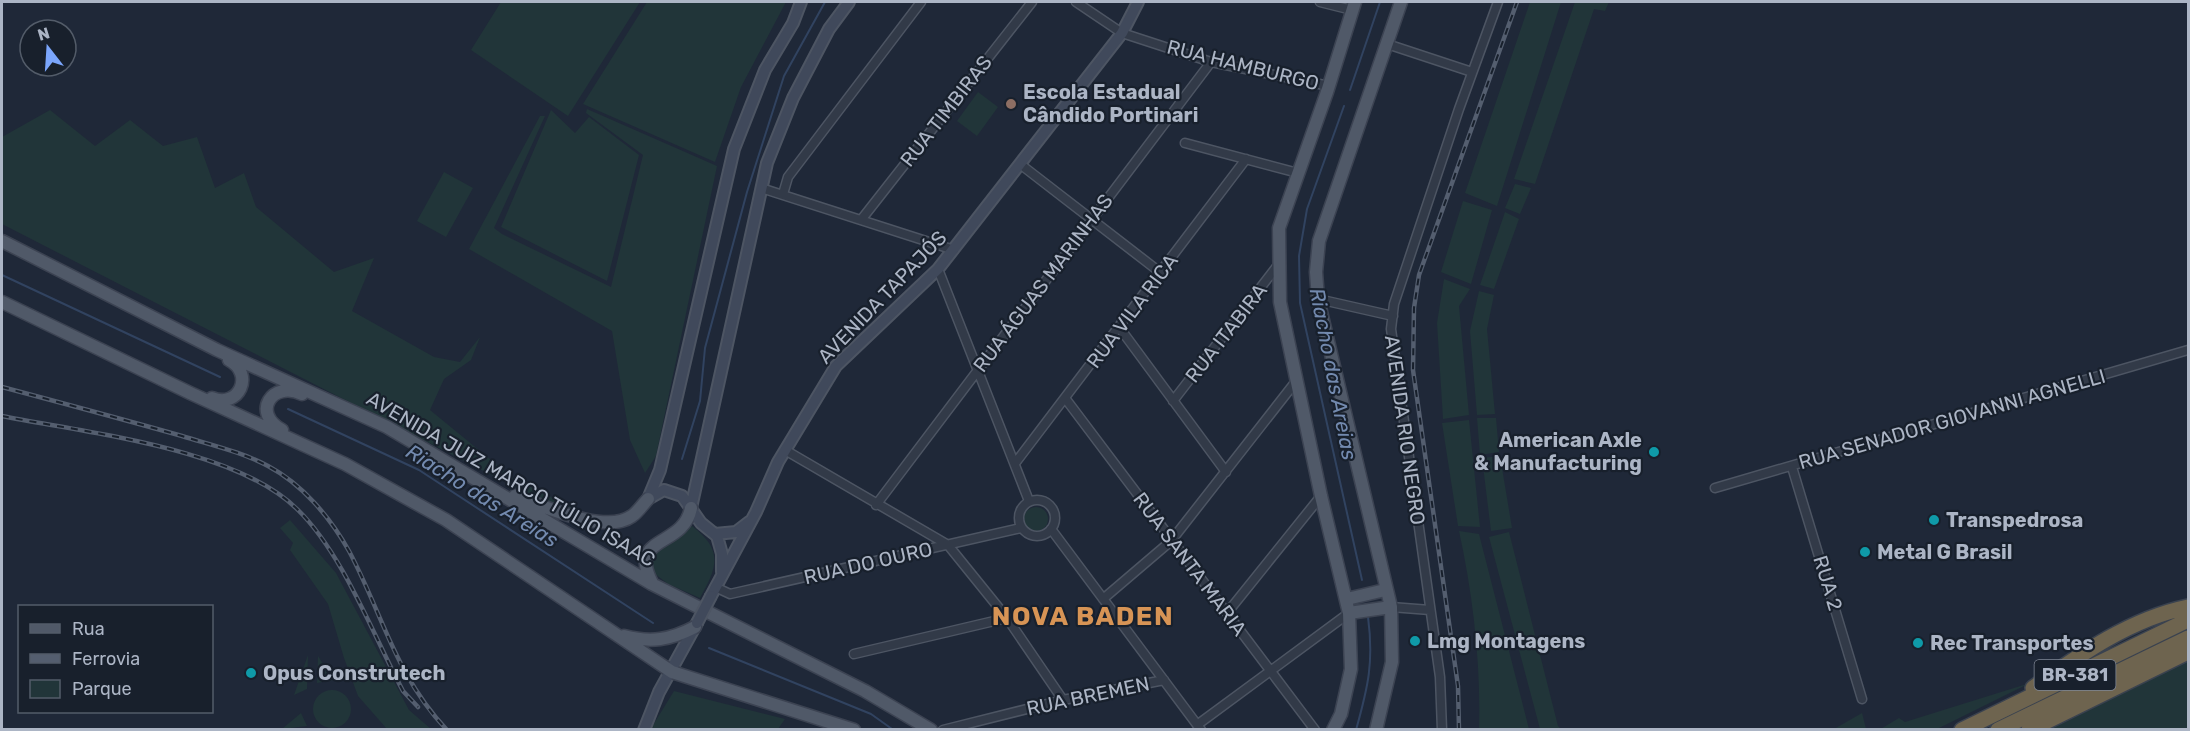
<svg xmlns="http://www.w3.org/2000/svg" width="2190" height="731" font-family="Rubik,sans-serif">
  <style>
    .green { fill: #213539 }
    .lines { fill: none; stroke-linecap: round; stroke-linejoin: round }
    .stream { stroke: #314360; stroke-width: 2 }
    .minor-casing { stroke: #4d5563; stroke-width: 11 }
    .secondary-casing { stroke: #4d5563; stroke-width: 14 }
    .primary-casing { stroke: #3c4352; stroke-width: 15 }
    .motorway-casing { stroke: #3a424f; stroke-width: 18 }
    .minor { stroke: #323a48; stroke-width: 8 }
    .secondary { stroke: #40495b; stroke-width: 10 }
    .primary { stroke: #505968; stroke-width: 12 }
    .motorway { stroke: #6e644f; stroke-width: 15 }
    .rail-casing { stroke: #545e6f; stroke-width: 4.5 }
    .rail { stroke: #18202c; stroke-width: 2; stroke-dasharray: 7; stroke-linecap: butt }
    .secondary-bridge-casing { stroke: #4d5563; stroke-width: 14; stroke-linecap: butt }
    .secondary-bridge { stroke: #40495b; stroke-width: 10 }
    .education-dot { fill: #8d6e63; stroke: #18202c; stroke-width: 2 }
    .culture-dot { fill: #0f9aa8; stroke: #18202c; stroke-width: 2 }
    .labels { text-anchor: middle; stroke-width: 4.5; stroke-linejoin: round; paint-order: stroke }
    .shield { fill: #18202c; stroke: #808897; stroke-width: 1.5 }
    .shield-label { font-size: 18px; font-weight: bold; fill: #acb5c5 }
    .street-label { font-size: 20px; fill: #acb5c5; stroke: #18202c }
    .poi-label { font-size: 20px; font-weight: bold; fill: #acb5c5; stroke: #18202c; text-anchor: start }
    .water-label { font-size: 21px; font-style: italic; fill: #738aaf; stroke: #18202c }
    .district-label { font-size: 26px; font-weight: bold; letter-spacing: 1.5px; fill: #d79455; stroke: #18202c }
  </style>
  <rect width="100%" height="100%" fill="#1f2838"/>
  <path class="green" d="M501,2H640L568,116L471,50Z
    M647,2H786L741,87L715,162L583,104Z
    M1530,2H1561L1497,206L1465,193Z
    M1575,2H1609L1605,11L1594,9L1535,184L1514,179Z
    M978,92L998,107L977,136L957,121Z
    M587,109L717,166L656,456L645,473L630,440L612,331L469,249L540,116H545L494,228L502,234L611,287L643,155L586,113Z
    M50,110L95,146L130,120L163,146L197,137L215,188L244,173L256,207L334,272L374,258L352,311L434,357L460,362L480,337L471,360L444,379L430,410L513,478L585,514L544,502L2,224V137Z
    M551,110L575,133L589,117L639,155L607,281L501,227Z
    M444,172L473,188L446,237L417,221Z
    M1515,184L1531,188L1520,214L1505,208Z
    M1463,201L1492,210L1471,284L1441,272Z
    M1505,212L1519,219L1494,289L1480,285Z
    M1444,279L1470,289L1459,306L1469,415L1443,419L1437,323Z
    M1479,291L1494,295L1487,329L1495,414L1477,415L1470,331Z
    M1477,418H1496L1499,452L1480,455Z
    M1469,420L1480,527L1458,526L1442,423Z
    M1500,456L1512,528L1491,531L1482,458Z
    M1024 519a12 12 0 1 1 24 0a12 12 0 1 1-24 0Z
    M290,520L336,573L409,710L431,729H387L358,696L344,658L328,604L290,550L293,543L280,528Z
    M692,526C723,550 718,566 700,598L668,584L650,570L655,551Z
    M1459,531L1479,534L1529,729H1479C1481,664 1473,595 1459,531Z
    M1509,532L1558,726L1561,729H1540L1489,537Z
    M308,655L307,689L294,695Z
    M318,656L333,680L317,683Z
    M2188,661V729H2051Z
    M2030,683L1937,729L1879,730L1899,718L1905,722Z
    M313 709a19 19 0 1 1 38 0a19 19 0 1 1-38 0Z
    M674,691L785,719L778,729L650,730Z
    M301,713L307,726L282,729Z
    M1862,713L1866,729H1834Z"/>
  <g class="lines">
    <path class="stream" d="M1350,90L1380,2
      M1344,106L1307,209L1299,256L1300,303L1362,580
      M2,275L220,377
      M288,409L419,470L653,623
      M682,459L700,401L705,348L747,192L784,76L825,2
      M709,648L871,714L892,729
      M1356,730C1368,687 1374,662 1368,617"/>
    <g class="minor-casing">
      <path id="minor" d="M1076,2L1122,33L1211,62L1329,86
        M1320,2L1352,10
        M1387,44L1472,72
        M1185,143L1298,173
        M1020,164L1161,273
        M761,188L954,250
        M783,194L788,177L921,2
        M861,220L1032,2
        M938,269L1029,501
        M1318,299L1393,316
        M1119,327L1226,472
        M1065,398L1315,730
        M1173,401L1278,265
        M785,450L948,545L1007,618L1063,700
        M1016,462L1246,159
        M1792,467L1862,699
        M1715,488L2188,350
        M1019 518a18 18 0 1 1 36 0a18 18 0 1 1-36 0Z
        M876,505L1211,62
        M1051,529L1201,730
        M715,587L730,594L1021,528
        M1103,599L1171,541L1297,380
        M1391,607L1430,610
        M1227,613L1321,496
        M854,654L1007,618
        M1197,725L1349,613
        M943,730L1063,700L1164,680
        M1442,730L1440,677L1391,329L1394,304L1459,109L1498,2"/>
    </g>
    <g class="secondary-casing">
      <path id="secondary" d="M648,499L660,470L734,149L765,70L793,23L801,2
        M648,499L664,490L682,496L701,523L717,536L722,554V572
        M691,508L767,163L793,98L829,29L849,2
        M715,534L736,532L749,522
        M711,596L756,512L778,462L836,366L938,269L1122,33L1138,2
        M644,730L659,692L697,623"/>
    </g>
    <g class="primary-casing">
      <path id="primary" d="M2,241L217,350L387,427L652,584L865,691L931,730
        M2,302L190,393L345,464L446,520L672,672L854,730
        M212,398C239,409 255,374 229,360
        M282,430C251,413 272,380 302,394
        M515,496C544,506 605,535 632,516C638,512 643,504 648,499
        M652,583C627,534 683,549 691,508
        M1347,599L1385,590
        M1349,613L1391,607
        M624,636C651,643 670,640 695,627
        M1333,730L1341,714L1351,669L1349,613L1321,496L1280,302L1279,228L1327,92L1355,2
        M1376,730L1392,662L1391,607L1318,299L1316,272L1319,241L1401,2"/>
    </g>
    <g class="motorway-casing">
      <path id="motorway" d="M2033,688C2081,654 2130,619 2188,607
        M1962,730L2188,620
        M1998,730L2188,638
        M2029,730L2188,652"/>
    </g>
    <use href="#minor" class="minor"/>
    <use href="#secondary" class="secondary"/>
    <use href="#primary" class="primary"/>
    <use href="#motorway" class="motorway"/>
    <g class="rail-casing">
      <path id="rail" d="M2,387C62,403 122,419 182,436C211,445 242,452 268,466C302,484 330,517 349,551C383,615 395,675 447,730
        M2,416C87,433 236,448 298,510C343,554 373,635 403,691L418,707
        M1459,730L1458,686L1413,370L1414,308L1419,275L1517,2"/>
    </g>
    <use href="#rail" class="rail"/>
    <g class="secondary-bridge-casing">
      <path id="secondary-bridge" d="M697,623L711,596"/>
    </g>
    <use href="#secondary-bridge" class="secondary-bridge"/>
  </g>
  <circle class="education-dot" cx="1011" cy="104" r="6"/>
  <g class="culture-dot">
    <circle cx="1654" cy="452" r="6"/>
    <circle cx="1934" cy="520" r="6"/>
    <circle cx="1865" cy="552" r="6"/>
    <circle cx="1415" cy="641" r="6"/>
    <circle cx="1918" cy="643" r="6"/>
    <circle cx="251" cy="673" r="6"/>
  </g>
  <g class="labels">
    <rect class="shield" x="2034.5" y="660" width="81" height="30" rx="4.5"/>
    <g class="shield-label">
      <text x="2075" y="681">BR-381</text>
    </g>
    <g class="street-label">
      <text transform="translate(1243 65) rotate(14)" y="7">RUA HAMBURGO</text>
      <text transform="translate(946 111) rotate(-52)" y="7">RUA TIMBIRAS</text>
      <text transform="translate(1043 283) rotate(-53)" y="7">RUA ÁGUAS MARINHAS</text>
      <text transform="translate(882 297) rotate(-46)" y="7">AVENIDA TAPAJÓS</text>
      <text transform="translate(1132 311) rotate(-53)" y="7">RUA VILA RICA</text>
      <text transform="translate(1226 333) rotate(-52)" y="7">RUA ITABIRA</text>
      <text transform="translate(1952 419) rotate(-16)" y="7">RUA SENADOR GIOVANNI AGNELLI</text>
      <text transform="translate(1405 430) rotate(82)" y="7">AVENIDA RIO NEGRO</text>
      <text transform="translate(511 479) rotate(30)" y="7">AVENIDA JUIZ MARCO TÚLIO ISAAC</text>
      <text transform="translate(868 563) rotate(-13)" y="7">RUA DO OURO</text>
      <text transform="translate(1190 564) rotate(53)" y="7">RUA SANTA MARIA</text>
      <text transform="translate(1828 583) rotate(73)" y="7">RUA 2</text>
      <text transform="translate(1088 696) rotate(-12)" y="7">RUA BREMEN</text>
    </g>
    <g class="poi-label">
      <text x="1023" y="99">Escola Estadual<tspan x="1023" dy="23">Cândido Portinari</tspan></text>
      <text x="1642" y="447" text-anchor="end">American Axle<tspan x="1642" dy="23">&amp; Manufacturing</tspan></text>
      <text x="1946" y="527">Transpedrosa</text>
      <text x="1877" y="559">Metal G Brasil</text>
      <text x="1427" y="648">Lmg Montagens</text>
      <text x="1930" y="650">Rec Transportes</text>
      <text x="263" y="680">Opus Construtech</text>
    </g>
    <g class="water-label">
      <text transform="translate(1333 374) rotate(79)" y="7">Riacho das Areias</text>
      <text transform="translate(482 496) rotate(32)" y="7">Riacho das Areias</text>
    </g>
    <g class="district-label">
      <text x="1083" y="625">NOVA BADEN</text>
    </g>
  </g>
  <rect width="2190" height="731" fill="none" stroke="#acb5c5" stroke-width="6"/>
  <rect x="18" y="605" width="195" height="108" fill="#18202c" stroke="#535c69" stroke-width="1.5"/>
  <rect x="30" y="624" width="30" height="9" fill="#505968" stroke="#535c69" stroke-width="1.5"/>
  <text x="72" y="635" font-size="18" fill="#acb5c5">Rua</text>
  <rect x="30" y="654" width="30" height="9" fill="#545e6f" stroke="#535c69" stroke-width="1.5"/>
  <text x="72" y="665" font-size="18" fill="#acb5c5">Ferrovia</text>
  <rect x="30" y="680" width="30" height="18" fill="#213539" stroke="#535c69" stroke-width="1.5"/>
  <text x="72" y="695" font-size="18" fill="#acb5c5">Parque</text>
  <g transform="translate(48 48) rotate(343)"><circle r="28" fill="#18202c" stroke="#535c69" stroke-width="1.5"/>
  <path d="M0-4.5L10 22L0 15L-10 22Z" fill="#7ba6fc"/>
  <text y="-9" font-size="16" font-weight="bold" text-anchor="middle" fill="#acb5c5">N</text>
  </g>
</svg>
